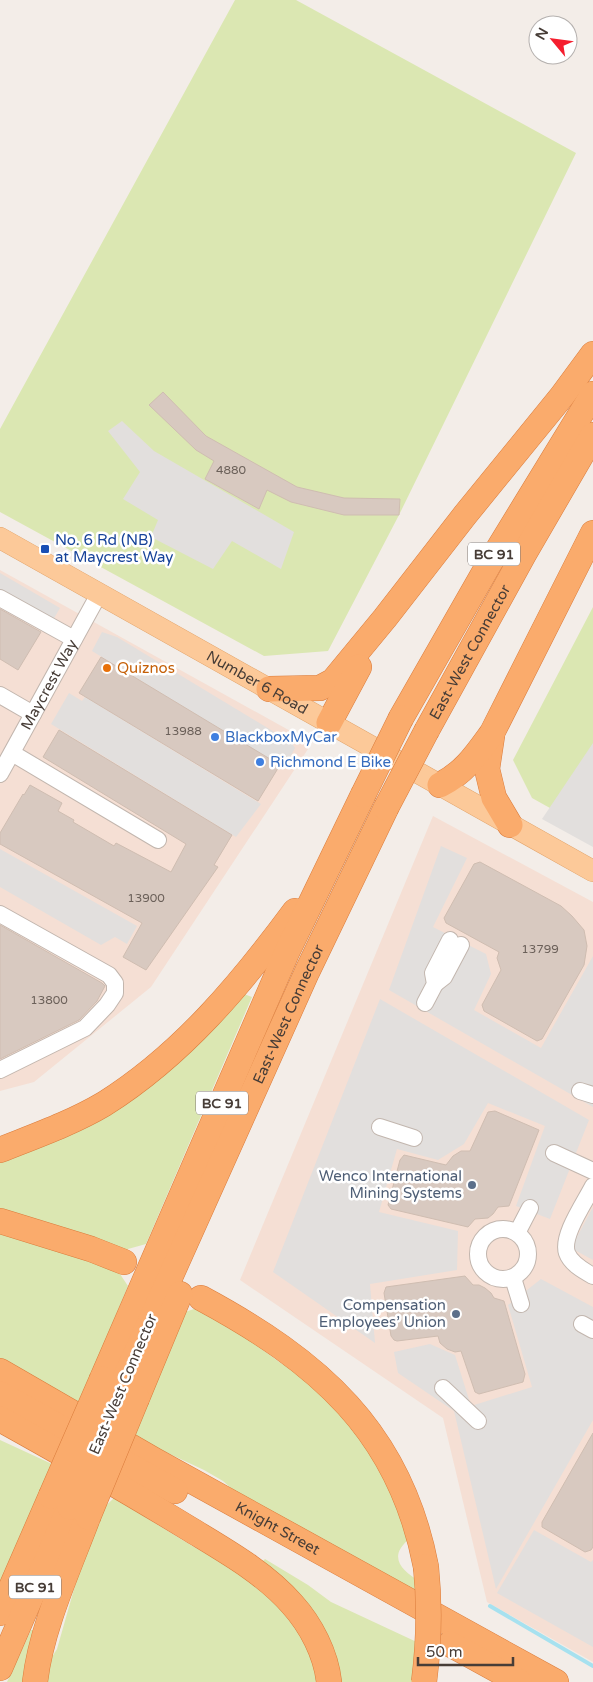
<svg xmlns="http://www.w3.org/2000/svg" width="593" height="1682" font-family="'Varela Round',sans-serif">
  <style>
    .commercial { fill: #f5dfd4 }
    .green { fill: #dbe7b2 }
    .parking { fill: #e2dfdd }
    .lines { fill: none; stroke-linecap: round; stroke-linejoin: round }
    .stream { stroke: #a6e1ef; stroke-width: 4 }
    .building { fill: #d8c9c0; stroke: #cfbdb1 }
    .minor-casing { stroke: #c2b6ae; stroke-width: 18 }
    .major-casing { stroke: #e1a268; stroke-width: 22 }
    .highway-casing { stroke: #da7c3c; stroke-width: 26 }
    .minor { stroke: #fff; stroke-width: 16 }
    .major { stroke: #fcc999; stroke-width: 21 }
    .highway { stroke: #faab6c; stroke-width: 25 }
    .highway-bridge-casing { stroke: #da7c3c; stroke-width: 26; stroke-linecap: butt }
    .highway-bridge { stroke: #faab6c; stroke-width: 25 }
    .transit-dot { fill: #1a4fb4; stroke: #fff; stroke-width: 2 }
    .food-dot { fill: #e8710a; stroke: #fff; stroke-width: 2 }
    .shop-dot { fill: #3f7fe0; stroke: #fff; stroke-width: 2 }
    .service-dot { fill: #5c6f8a; stroke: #fff; stroke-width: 2 }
    .labels { text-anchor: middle; stroke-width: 5; stroke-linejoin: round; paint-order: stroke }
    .number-label { font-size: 12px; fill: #6b6059 }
    .shield { fill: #fff; stroke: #7e7773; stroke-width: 1 }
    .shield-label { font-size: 14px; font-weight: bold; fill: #473d37 }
    .transit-label { font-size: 15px; fill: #164399; stroke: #fff; text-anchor: start }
    .street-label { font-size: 15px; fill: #473d37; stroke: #fff }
    .food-label { font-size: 15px; fill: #c56008; stroke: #fff; text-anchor: start }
    .shop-label { font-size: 15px; fill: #366cbe; stroke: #fff; text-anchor: start }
    .service-label { font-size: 15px; fill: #4e5e75; stroke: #fff; text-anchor: end }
  </style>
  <rect width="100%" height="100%" fill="#f3ede8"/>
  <path class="commercial" d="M0,570L312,743L151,987L34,1082L0,1091Z
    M433,816L593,902V1662L487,1602L443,1418L240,1280Z"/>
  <path class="green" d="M235,0H296L576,153L399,515L328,651L264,656L0,512V429Z
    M593,607V832L532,798L513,760Z
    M244,994L252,997L146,1244L128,1249L125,1254L0,1212V1161Z
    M0,1229L118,1271L128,1286L78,1406L0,1363Z
    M197,1308L229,1325L282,1364L297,1370L347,1416L399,1500L407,1541C388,1558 403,1571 419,1581L421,1598L243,1499L223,1481L204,1470L129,1435L182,1313Z
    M0,1440L52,1464L0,1583Z
    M114,1498L194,1547L255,1581L270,1594L310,1647L319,1682H42L43,1671L57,1649L86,1547L98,1513Z
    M265,1559L308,1585L331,1602L421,1644L415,1682H338L262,1562Z
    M31,1630H34L24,1682H7Z"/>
  <path class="parking" d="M122,421L154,451L294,532L281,569L232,541L213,569L151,537L158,520L123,499L140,472L108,431Z
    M0,573L60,608L53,620L0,590Z
    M102,632L117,637L291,742L295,748L289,759L290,761L284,768L92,651Z
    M69,693L82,701L85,697L261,804L236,837L51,724Z
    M593,743V847L542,819Z
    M441,846L467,858L433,927L486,954L491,974L474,1010L541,1048L593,956V1107L389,990Z
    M0,849L137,926L127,944L115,937L101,945L0,887Z
    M380,999L589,1120L550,1219L516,1206L545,1126L488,1103L464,1144L438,1160L397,1149L379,1212L458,1231L457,1270L370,1284L375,1343L273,1272Z
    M593,1207V1260L571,1248Z
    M541,1279L593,1307V1420L496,1589L454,1411L398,1373L394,1352L430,1344L455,1355L471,1406L532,1387L508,1305Z
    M534,1530L591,1562L593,1560V1647L497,1593Z"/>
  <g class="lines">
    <path class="stream" d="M490,1606L593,1666"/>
  </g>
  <path class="building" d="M163,392L206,436L297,487L344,498L400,499L399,515H344L291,502L267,490L259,509L205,479L214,461L196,450L149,405Z
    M0,609L41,632L18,670L0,659Z
    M101,657L280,765L258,801L79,693Z
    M59,730L232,835L214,865L218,867L146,970L123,957L142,923L0,844V833L23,794L24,795L30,785L62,803L58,811L74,820L73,822L114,846L116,843L171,872L186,844L43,757Z
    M480,862L561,906L572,916L584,930L587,946L584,965L542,1039L537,1041L484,1011L482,1005L501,970L497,958L499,952L446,923L444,918L474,864Z
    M0,925L102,983L105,986L97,1001L79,1020L0,1059Z
    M495,1111L539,1130L509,1206L498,1207L493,1214L488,1218L475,1219L468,1227L391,1209L388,1205L400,1160L404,1155L446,1165L453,1156L461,1151H470L488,1112Z
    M465,1276L473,1285H479L485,1288L491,1293L494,1298L504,1301L525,1374L523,1382L479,1394L475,1392L461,1351L455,1352L447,1349L440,1343L438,1336L397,1341L394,1340L391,1336L384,1293L386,1287Z
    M593,1433V1547L591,1550L585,1552L542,1527V1522Z"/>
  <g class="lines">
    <g class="minor-casing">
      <g id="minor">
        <path d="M0,598L74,639"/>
        <path d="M0,695L33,714"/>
        <path d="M12,753L158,840"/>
        <path id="s1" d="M0,774L99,594"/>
        <path d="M0,914L109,975L115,983V993L107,1005L85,1028L0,1070"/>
        <path d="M435,984L444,977L461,945"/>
        <path d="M425,1003L435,984L433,973L450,940"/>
        <path d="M580,1091L593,1095"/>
        <path d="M380,1127L414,1138"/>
        <path d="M554,1153L593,1171"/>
        <path d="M593,1186C585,1202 561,1236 567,1253C571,1264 584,1271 593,1276"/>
        <circle cx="503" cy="1254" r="25"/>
        <path d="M517,1233L530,1208"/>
        <path d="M513,1278L521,1304"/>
        <path d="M582,1324L593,1330"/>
        <path d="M443,1388L478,1421"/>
      </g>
    </g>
    <g class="major-casing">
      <g id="major">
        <path id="s2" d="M0,538L593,871"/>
      </g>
    </g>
    <g class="highway-casing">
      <g id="highway">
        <path d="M269,689L320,688L333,681L385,618L465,515L562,396L593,354"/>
        <path d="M401,718L489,564L593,394"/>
        <path d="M329,723L359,667"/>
        <path id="s3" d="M427,730L524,554L593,435"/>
        <path d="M492,736L487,769L494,798L510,825"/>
        <path d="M440,785C465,772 476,755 492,733L593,533"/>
        <path d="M0,1150C35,1136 72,1123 104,1104C182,1055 241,984 295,911"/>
        <path d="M0,1221L91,1249L124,1262"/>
        <path d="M201,1298C318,1361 400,1431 426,1567"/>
        <path id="s4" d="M0,1371L154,1460L556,1682"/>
        <path d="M102,1379L287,952L363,795"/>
        <path id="s5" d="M120,1389L307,972L386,808"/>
        <path d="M0,1394L175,1491"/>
        <path d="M137,1398L180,1294"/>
        <path d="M0,1419C63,1454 126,1490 188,1528C224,1550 264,1572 292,1604C311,1625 326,1654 329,1682"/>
        <path d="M0,1613L51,1496"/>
        <path d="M450,1644L519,1682"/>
        <path d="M0,1668L70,1507"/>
        <path d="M35,1682C41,1628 69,1568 88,1517"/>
      </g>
    </g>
    <use href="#minor" class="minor"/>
    <use href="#major" class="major"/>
    <use href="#highway" class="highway"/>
    <g class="highway-bridge-casing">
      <path id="highway-bridge" d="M363,795L401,718
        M386,808L427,730
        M51,1496L102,1379
        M70,1507L120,1389
        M88,1517L137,1398
        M424,1682C429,1643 430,1606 426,1567"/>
    </g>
    <use href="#highway-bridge" class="highway-bridge"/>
  </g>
  <rect class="transit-dot" x="40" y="544" width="10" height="10" rx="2.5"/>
  <circle class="food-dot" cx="107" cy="668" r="5"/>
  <g class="shop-dot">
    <circle cx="215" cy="737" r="5"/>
    <circle cx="260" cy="762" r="5"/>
  </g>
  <g class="service-dot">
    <circle cx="472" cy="1185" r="5"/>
    <circle cx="456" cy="1314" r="5"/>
  </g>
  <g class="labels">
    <g class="number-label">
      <text x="231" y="474">4880</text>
      <text x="183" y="735">13988</text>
      <text x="146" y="902">13900</text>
      <text x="540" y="953">13799</text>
      <text x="49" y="1004">13800</text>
    </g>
    <g class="shield">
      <rect x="468" y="542.5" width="52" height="23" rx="4"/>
      <rect x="196" y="1091.5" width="52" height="23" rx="4"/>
      <rect x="9" y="1575.5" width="52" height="23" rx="4"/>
    </g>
    <g class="shield-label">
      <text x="494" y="559">BC 91</text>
      <text x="222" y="1108">BC 91</text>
      <text x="35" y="1592">BC 91</text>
    </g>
    <g class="transit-label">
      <text x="55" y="545">No. 6 Rd (NB)<tspan x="55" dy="17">at Maycrest Way</tspan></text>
    </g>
    <g class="street-label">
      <text dy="5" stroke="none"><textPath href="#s3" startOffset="89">East-West Connector</textPath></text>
      <text dy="5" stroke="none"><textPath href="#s2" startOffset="295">Number 6 Road</textPath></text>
      <text dy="5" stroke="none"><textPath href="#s1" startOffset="102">Maycrest Way</textPath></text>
      <text dy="5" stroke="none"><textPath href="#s5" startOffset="411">East-West Connector</textPath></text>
      <text transform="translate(123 1384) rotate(-67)" y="5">East-West Connector</text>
      <text dy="5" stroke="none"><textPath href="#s4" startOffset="319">Knight Street</textPath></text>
    </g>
    <g class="food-label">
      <text x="117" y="673">Quiznos</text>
    </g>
    <g class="shop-label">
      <text x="225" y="742">BlackboxMyCar</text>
      <text x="270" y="767">Richmond E Bike</text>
    </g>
    <g class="service-label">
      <text x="462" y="1181">Wenco International<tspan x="462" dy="17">Mining Systems</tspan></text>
      <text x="446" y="1310">Compensation<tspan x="446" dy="17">Employees’ Union</tspan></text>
    </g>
  </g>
  <g transform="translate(553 40) rotate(299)"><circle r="24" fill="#ffffff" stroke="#b5b1af"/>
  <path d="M0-4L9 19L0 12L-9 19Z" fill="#f51e2e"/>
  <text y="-8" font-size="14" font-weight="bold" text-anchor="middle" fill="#473d37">N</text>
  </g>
  <path d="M418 1657v8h95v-8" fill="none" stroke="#473d37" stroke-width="2.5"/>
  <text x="426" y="1657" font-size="15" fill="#473d37" stroke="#ffffff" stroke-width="4" paint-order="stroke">50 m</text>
</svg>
